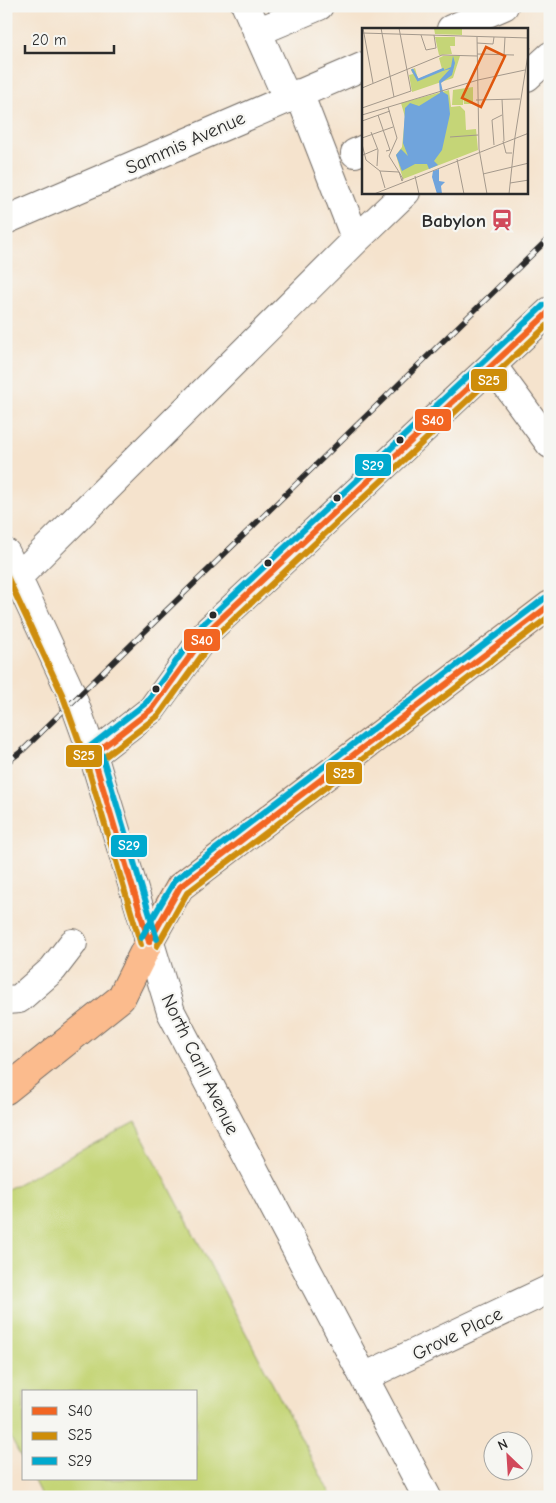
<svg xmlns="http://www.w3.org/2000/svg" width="556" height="1503" font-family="'Comic Neue',sans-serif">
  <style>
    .green { fill: #c5d577; stroke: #788051 }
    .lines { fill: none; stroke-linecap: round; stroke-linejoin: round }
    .minor-casing { stroke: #726b64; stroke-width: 30 }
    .major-casing { stroke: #726b64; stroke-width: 30 }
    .minor { stroke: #fff; stroke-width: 28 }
    .major { stroke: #fbbb8d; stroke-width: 28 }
    .rail-casing { stroke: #2b2b2b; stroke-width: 5.5 }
    .rail { stroke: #f6f6f2; stroke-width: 4; stroke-dasharray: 11; stroke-linecap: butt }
    .bus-1-casing { stroke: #f6f6f2; stroke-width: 10 }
    .bus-2-casing { stroke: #f6f6f2; stroke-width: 10 }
    .bus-3-casing { stroke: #f6f6f2; stroke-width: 10 }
    .bus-1 { stroke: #f26522; stroke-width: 6 }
    .bus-2 { stroke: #ce8d09; stroke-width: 6 }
    .bus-3 { stroke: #00a9ce; stroke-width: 6 }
    .bus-dot { fill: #2b2b2b; stroke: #f6f6f2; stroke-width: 2 }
    .labels { text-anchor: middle; stroke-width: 4.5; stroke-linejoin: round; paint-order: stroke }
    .street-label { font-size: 19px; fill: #2b2b2b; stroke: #f6f6f2 }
    .poi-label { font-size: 19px; font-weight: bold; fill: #2b2b2b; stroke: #f6f6f2; text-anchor: end }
    .inset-river { fill: none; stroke: #70a4dc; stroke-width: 2.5 }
    .inset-road { fill: none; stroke: #a4998c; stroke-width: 1 }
    .view { fill: #df570e; fill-opacity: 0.15; stroke: #df570e; stroke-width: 2.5 }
    .inset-edge { fill: none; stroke: #2b2b2b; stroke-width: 2.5 }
    .line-badge { stroke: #f6f6f2; stroke-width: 2 }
    .badge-label { font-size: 14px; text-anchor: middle; font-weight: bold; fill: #fff }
  </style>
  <rect width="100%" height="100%" fill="#f6f6f2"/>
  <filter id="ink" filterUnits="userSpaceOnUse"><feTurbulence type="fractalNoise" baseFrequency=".02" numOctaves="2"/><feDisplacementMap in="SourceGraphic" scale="10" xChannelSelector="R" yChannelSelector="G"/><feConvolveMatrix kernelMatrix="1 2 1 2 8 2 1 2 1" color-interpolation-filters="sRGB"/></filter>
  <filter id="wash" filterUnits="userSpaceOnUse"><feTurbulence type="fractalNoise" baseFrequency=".0096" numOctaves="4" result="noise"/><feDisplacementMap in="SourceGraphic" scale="20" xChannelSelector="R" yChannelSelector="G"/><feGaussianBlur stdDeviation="1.12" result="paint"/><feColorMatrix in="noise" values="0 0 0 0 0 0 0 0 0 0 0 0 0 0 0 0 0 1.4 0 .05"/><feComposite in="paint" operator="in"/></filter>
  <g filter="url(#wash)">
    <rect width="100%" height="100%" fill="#f5e3cd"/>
    <path class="green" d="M135,1122L332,1497H42L33,1479H196V1392H24V1463L6,1429V1190Z"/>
  </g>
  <g filter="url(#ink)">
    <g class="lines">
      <g class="minor-casing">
        <path id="minor" d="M246,6L287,98
          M451,29L504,6
          M257,32L319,6
          M527,77L550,56
          M299,93L356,240
          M355,153L364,149
          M6,220L364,66
          M492,365L550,444
          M6,553L70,691L93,755L171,1012L427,1497
          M18,577L356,240L406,192
          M93,755L152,709L209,630L550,311
          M6,1000L19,999L53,969L73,943
          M364,1377L550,1289"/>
      </g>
      <g class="major-casing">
        <path id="major" d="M6,1090L121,998L149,942L180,887L550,605"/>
      </g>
      <use href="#minor" class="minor"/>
      <use href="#major" class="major"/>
      <g class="rail-casing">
        <path id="rail" d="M6,763L22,751L550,237"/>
      </g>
      <use href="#rail" class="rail"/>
      <g class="bus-1-casing">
        <path id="bus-1" d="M93,755L152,709L209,630L550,311
          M93,755L149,942
          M149,942L180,887L550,605"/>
      </g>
      <g class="bus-2-casing">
        <path id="bus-2" d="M6,574L62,694L85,758L141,945
          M98,762L159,715L216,636L550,323
          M157,946L187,893L550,616"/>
      </g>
      <g class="bus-3-casing">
        <path id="bus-3" d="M88,748L146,703L203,624L544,305
          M101,752L157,939
          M141,938L175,880L545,598"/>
      </g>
      <use href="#bus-1" class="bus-1"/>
      <use href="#bus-2" class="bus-2"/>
      <use href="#bus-3" class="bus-3"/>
    </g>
  </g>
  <defs>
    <g id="station-bare" transform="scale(1.725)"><path d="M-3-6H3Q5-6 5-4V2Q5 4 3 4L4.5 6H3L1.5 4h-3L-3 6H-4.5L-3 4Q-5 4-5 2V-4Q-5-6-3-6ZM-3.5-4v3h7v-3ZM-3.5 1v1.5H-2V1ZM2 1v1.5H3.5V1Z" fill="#d1495b" stroke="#f6f6f2" stroke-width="2.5" paint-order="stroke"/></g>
  </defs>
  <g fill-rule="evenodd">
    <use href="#station-bare" x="502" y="220"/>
  </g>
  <g class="bus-dot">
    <circle cx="400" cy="440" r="4.5"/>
    <circle cx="337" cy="498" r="4.5"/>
    <circle cx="268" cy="563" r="4.5"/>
    <circle cx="213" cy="615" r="4.5"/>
    <circle cx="156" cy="689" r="4.5"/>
  </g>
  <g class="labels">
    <g class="street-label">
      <text transform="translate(185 142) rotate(-24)" y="7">Sammis Avenue</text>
      <text transform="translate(201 1064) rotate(64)" y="7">North Carll Avenue</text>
      <text transform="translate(457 1333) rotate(-26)" y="7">Grove Place</text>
    </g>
    <g class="poi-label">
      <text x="486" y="227">Babylon</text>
    </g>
  </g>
  <g transform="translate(362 28)">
    <rect width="166" height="166" fill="#f5e3cd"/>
    <path d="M72,0H100V7L73,6ZM73,9H93V18H88L90,26L77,27ZM81,28H98L91,50L50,64L47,47L51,46L49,42L53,40L56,51L80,41L77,30ZM111,59V76H102L101,66V77H90L91,62ZM87,62L89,79L98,78L103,83L104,102L114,101L116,122L41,151L34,127L40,119L43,89L39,75Z" fill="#c5d577"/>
    <path d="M91,28L93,35L90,47L79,55L81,64L86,67L88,86L80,122L72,133L76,137L67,141L65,136H53L40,143L34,127L39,121L46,128L41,115L43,80L48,75L57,78L78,65L77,53L88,41L80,43L89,39ZM77,141V153L83,154L79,158L80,166H75L70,149L71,143Z" fill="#70a4dc"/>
    <path class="inset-river" d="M50,41L56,52L82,41"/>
    <path class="inset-road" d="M1,0L11,55M19,0L32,69M0,5L167,10M59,7L64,22L74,20L72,7M115,9L117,121L125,166M115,15L131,16L132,9M115,26L152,27M142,27L143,9M0,60L80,27L115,28M140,71L142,113M114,72L158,71M26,79L35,110L27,128L37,144M0,80L49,63L37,0M0,87L116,52L163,42M16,87L28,122L24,123M0,93L28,83M9,104L16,122L15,138M88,109L116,107M153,109L167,20M0,110L31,99M141,113L144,125H150M0,116L4,132L18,143L37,144M132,117L130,92L140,87M1,127L15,121M95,131L102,166M18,143L23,160M37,144L41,151L40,153ZM121,146L167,135M53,148L57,166M148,155L167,152M12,166L167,105M147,166L153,109"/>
    <path class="view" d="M124,19L143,28L119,79L100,70Z"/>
    <rect width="166" height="166" class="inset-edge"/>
  </g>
  <g class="line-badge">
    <rect x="470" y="368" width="38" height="24" rx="5" fill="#ce8d09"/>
    <rect x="414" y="408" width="38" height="24" rx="5" fill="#f26522"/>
    <rect x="354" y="453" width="38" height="24" rx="5" fill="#00a9ce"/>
    <rect x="183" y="628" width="38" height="24" rx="5" fill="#f26522"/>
    <rect x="65" y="744" width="38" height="24" rx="5" fill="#ce8d09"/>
    <rect x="325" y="761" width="38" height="24" rx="5" fill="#ce8d09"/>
    <rect x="110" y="834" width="38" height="24" rx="5" fill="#00a9ce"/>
  </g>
  <g class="badge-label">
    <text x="489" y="385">S25</text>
    <text x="433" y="425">S40</text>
    <text x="373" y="470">S29</text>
    <text x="202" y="645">S40</text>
    <text x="84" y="760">S25</text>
    <text x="344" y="778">S25</text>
    <text x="129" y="850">S29</text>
  </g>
  <rect width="556" height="1503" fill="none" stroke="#f6f6f2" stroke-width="25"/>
  <rect x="22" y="1390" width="175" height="90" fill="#f6f6f2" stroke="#a5a5a2"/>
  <rect x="32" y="1407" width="25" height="8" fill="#f26522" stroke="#a5a5a2"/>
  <text x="68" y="1416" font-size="15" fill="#2b2b2b">S40</text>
  <rect x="32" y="1432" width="25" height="8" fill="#ce8d09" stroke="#a5a5a2"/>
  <text x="68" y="1440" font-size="15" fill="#2b2b2b">S25</text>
  <rect x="32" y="1457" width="25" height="8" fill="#00a9ce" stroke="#a5a5a2"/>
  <text x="68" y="1466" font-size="15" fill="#2b2b2b">S29</text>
  <g transform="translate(508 1456) rotate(335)"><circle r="24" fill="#f6f6f2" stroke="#a5a5a2"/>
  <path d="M0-4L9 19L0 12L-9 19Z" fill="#d1495b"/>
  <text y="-8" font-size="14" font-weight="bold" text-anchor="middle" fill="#2b2b2b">N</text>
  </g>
  <path d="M25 45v8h89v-8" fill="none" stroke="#2b2b2b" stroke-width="2.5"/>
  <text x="32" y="45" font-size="15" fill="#2b2b2b" stroke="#f6f6f2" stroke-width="4" paint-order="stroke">20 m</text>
</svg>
